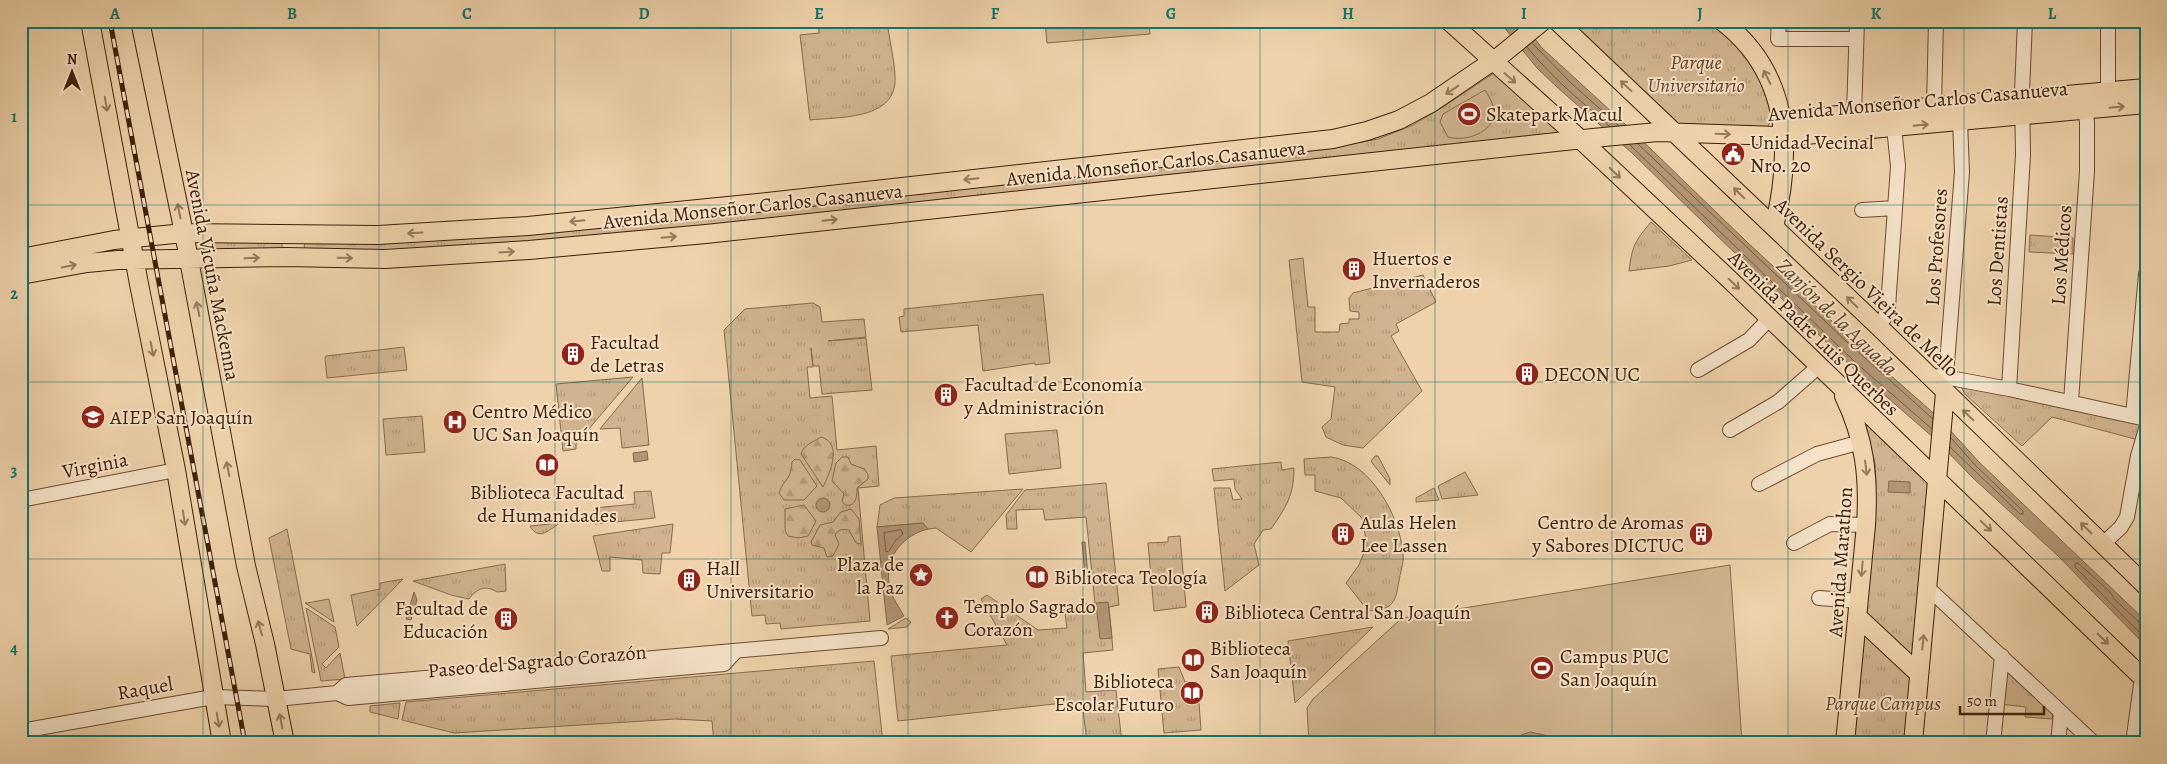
<svg xmlns="http://www.w3.org/2000/svg" width="2167" height="764" font-family="Alegreya,serif">
  <style>
    .grass { fill: url(#grass-tufts); stroke: #886a4c }
    .forest { fill: url(#forest-firs); stroke: #886a4c }
    .pitch { fill: #d1b48f; stroke: #886a4c }
    .water { fill: #b39574; stroke: #856649 }
    .lines { fill: none; stroke-linecap: round; stroke-linejoin: round }
    .shore { stroke: #795a3e; stroke-width: 1 }
    .minor-casing { stroke: #6b4c32; stroke-width: 16 }
    .major-casing { stroke: #3f2009; stroke-width: 20 }
    .minor { stroke: #f5e2c8; stroke-width: 14 }
    .major { stroke: #efd2ab; stroke-width: 18 }
    .rail-casing { stroke: #3f2009; stroke-width: 5 }
    .rail { stroke: #f5e2c8; stroke-width: 3; stroke-dasharray: 9; stroke-linecap: butt }
    .oneway { stroke: #97795a }
    .grid { fill: none; stroke: #0f766e; stroke-width: 1; stroke-opacity: 0.55 }
    .labels { text-anchor: middle; stroke-width: 4; stroke-linejoin: round; paint-order: stroke }
    .park-label { font-size: 20px; font-style: italic; fill: #64452a; stroke: #f5e2c8 }
    .street-label { font-size: 20px; fill: #3f2009; stroke: #f5e2c8 }
    .poi-label { font-size: 20px; fill: #3f2009; stroke: #f5e2c8; text-anchor: start }
    .water-label { font-size: 21px; font-style: italic; fill: #624329; stroke: #f5e2c8 }
    .neatline { fill: none; stroke: #0f766e; stroke-width: 2 }
    .grid-label { font-size: 16px; text-anchor: middle; font-weight: bold; fill: #0f766e }
  </style>
  <defs>
    <pattern id="grass-tufts" width="24" height="20" patternUnits="userSpaceOnUse" patternTransform="scale(1.25)"><rect width="24" height="20" fill="#d1b48f"/><path d="M3 7l-1-3M5 7V3M7 7l1-3M15 17l-1-3M17 17v-4M19 17l1-3" fill="none" stroke="#b49a7a"/></pattern>
    <pattern id="forest-firs" width="22" height="20" patternUnits="userSpaceOnUse" patternTransform="scale(1.25)"><rect width="22" height="20" fill="#d1b48f"/><path d="M5 1l3.5 6h-7zM16 11l3.5 6h-7z" fill="#b49a7a"/></pattern>
  </defs>
  <rect width="100%" height="100%" fill="#efd2ab"/>
  <filter id="stains"><feTurbulence type="fractalNoise" baseFrequency=".004" numOctaves="4"/><feColorMatrix values="0 0 0 0 .2 0 0 0 0 .09 0 0 0 0 .02 0 0 0 .5 -.17"/></filter>
  <radialGradient id="worn" r=".72"><stop offset=".6" stop-color="#630" stop-opacity="0"/><stop offset="1" stop-color="#630" stop-opacity=".3"/></radialGradient>
  <path class="grass" d="M818,21H887C889,39 896,66 895,83C892,120 837,117 810,120L800,35L819,33Z
    M1563,21H1711L1717,25L1749,58L1762,81L1774,114L1767,128L1677,126Z
    M1494,73L1560,132L1557,138L827,215L409,252L306,251L304,246L306,241L1173,165L1319,150L1378,139L1413,125L1443,107Z
    M1651,222L1692,260L1669,266L1629,271C1632,246 1635,241 1651,222Z
    M2030,235L2073,238V254L2029,252Z
    M213,237L282,241V249L213,253Z
    M1303,258L1308,307H1315V332H1339L1340,324L1349,323V319H1359V312L1350,311L1349,298L1353,293L1423,275L1436,302L1396,324L1399,331L1391,336L1422,391L1363,448L1343,445L1326,437L1322,427L1331,419L1335,387L1302,382L1289,260Z
    M1043,294L1050,363L1035,365V363L983,371L978,325L901,332L899,317L904,316V309Z
    M813,303L820,307L822,322L864,319L866,337L828,341L866,338L872,390L822,394L819,366H813L811,348L813,367H807L810,398L832,396L837,450L876,446L879,486L858,488L870,621L781,629L780,623L766,624L765,615L752,616L724,330L745,309Z
    M404,347L407,370L327,378L325,358L326,356Z
    M633,377L576,444V449L563,451L556,384Z
    M642,378L649,445L622,448L620,428L600,429Z
    M1957,381L2146,426V442L2052,417L2022,446L1966,395Z
    M422,416L425,452L386,455L383,419Z
    M1863,418L1931,483L1907,743H1851L1876,483L1875,463Z
    M1057,430L1061,468L1009,474L1005,434Z
    M1375,456H1378L1390,479V485L1373,464L1371,461Z
    M1331,457C1371,462 1401,518 1403,555C1404,563 1400,573 1399,581C1397,590 1397,600 1389,606C1385,609 1376,609 1371,611L1365,607L1346,583L1359,565L1367,545L1362,518L1341,498L1315,491V475H1305L1304,459Z
    M1281,462L1282,470L1294,468C1294,496 1286,507 1271,529L1263,530L1254,544L1259,565L1225,591L1214,488H1230L1233,500L1242,499L1235,489L1234,479L1214,481L1212,469Z
    M1465,472L1478,495L1442,499L1438,486Z
    M1106,483L1119,605L1109,607L1113,650L1083,653L1086,692L1116,690L1122,743H1087L1082,701L898,721L891,656L1007,645L981,599L987,595L1038,630L1067,628L1064,606L1095,603L1086,517L1045,520L1043,509L1016,510L1017,529H1007L1006,515L1025,490Z
    M1434,488L1439,500L1416,502V498Z
    M1023,489L971,552L936,528L928,529L922,523L877,527L880,505L894,498Z
    M651,491L655,518L595,524L594,508L635,504L634,492Z
    M560,523C550,529 539,542 530,526Z
    M673,524L670,553H662L660,574L643,573L642,560L610,557V571H602L593,536Z
    M287,529L315,673L312,672L310,654L291,649L269,538Z
    M1180,536L1186,607L1154,611L1148,543L1168,542V537Z
    M505,564L506,591L497,592C486,585 477,588 469,599L451,595L413,581Z
    M403,579L357,626L351,595L380,589V583Z
    M329,599L334,622L305,603H307Z
    M306,608L335,627L339,647L322,664L326,668L340,653L345,679L321,681Z
    M906,618L911,622L907,627L888,629Z
    M1373,627L1295,703L1288,641Z
    M874,661L883,743H714L712,721L675,719L454,733L402,720L406,702Z
    M1179,667L1185,682H1188L1186,697L1193,699L1194,702L1199,703L1201,730L1164,733L1158,669Z
    M2005,668L2053,708L2052,719L2025,717L2026,707L2000,704Z
    M400,703L398,719L370,712V706Z"/>
  <path class="forest" d="M821,437C843,443 830,473 823,487L801,454C804,444 814,442 821,437Z
    M842,457H848L851,464L864,469L868,474V479L857,488C857,497 856,507 845,505L842,501L844,494L832,481L836,463Z
    M795,459L800,460L817,486L804,500H784L779,493C784,478 790,483 792,462Z
    M804,505L816,521L808,536L798,538L788,536L785,530V509Z
    M851,509L859,519L861,544L856,543L849,530C843,529 838,529 835,535L839,544L833,556L827,557L824,548L812,545L811,542L820,525L833,522L841,512Z"/>
  <path class="pitch" d="M1045,21H1149L1150,34L1047,43Z
    M1485,90C1489,97 1494,104 1494,112C1494,133 1465,142 1448,137L1440,122L1443,114Z
    M1730,565L1742,743H1309L1307,708L1313,699L1402,618Z"/>
  <path class="water" d="M1499,21H1521L1542,48L1625,124L1746,241L1889,374L1938,417L1979,462L2146,621V646L2057,555L1973,478L1934,438L1851,366L1632,153L1558,88L1537,68Z
    M647,451L648,460L634,462L633,453Z
    M1889,481L1910,482V493L1888,492Z
    M816 505a7 7 0 1 1 14 0a7 7 0 1 1-14 0Z
    M923,523L928,529C896,537 879,568 894,599C897,605 901,610 904,616L887,625L877,527Z
    M1082,542H1085L1088,576H1085Z
    M414,592L417,600L411,620L406,619Z
    M1108,602L1112,638L1100,639L1096,603Z
    M1530,732L1549,736L1557,743H1511L1521,735Z"/>
  <g class="lines">
    <path class="shore" d="M1532,43L1570,82L1619,126
      M1527,47C1551,77 1581,101 1609,126
      M1638,144L1846,341L1933,419
      M1630,145L1855,362L1932,429
      M1950,447L2020,514H2023V511L1976,466L1951,438
      M901,530L903,534L896,540L889,551L886,552L884,533Z
      M2146,625L2140,623L2114,599L2111,593L2078,563L2075,564V567L2146,639"/>
    <g class="minor-casing">
      <path id="minor" d="M1779,21L1778,39H1856
        M2108,91V21
        M1934,106L1936,21
        M1854,114L1857,21
        M1862,210L1895,208
        M1878,326L1885,317L1888,307L1898,166L1894,127
        M1698,370L1749,340L1770,318
        M1939,376L2009,389L2146,419
        M1946,376L1962,172L1960,121
        M2009,389L2023,155L2022,91L2025,21
        M2071,402L2087,171V122L2085,109
        M2133,416L2146,274
        M1730,430L1778,402L1818,367
        M1759,484L1817,454L1861,442
        M21,500L176,470
        M1794,543L1830,524L1866,525
        M2103,544L2121,527L2127,517L2138,456L2146,429
        M1928,588L2094,743
        M1819,598L1859,601
        M337,693L346,685L881,638
        M21,731L213,697L276,699L337,693L348,698L724,664L736,651
        M1993,743L2002,656
        M2058,743L2061,712
        M2133,743L2142,677"/>
    </g>
    <g class="major-casing">
      <path id="major" d="M90,21L139,284L176,470L222,743
        M140,21L184,233L246,566L265,644L285,743
        M1449,21L1580,139L1729,279L2146,681
        M1557,21L1878,326L2146,586
        M1722,21C1790,73 1793,151 1774,227
        M1782,120L2146,88
        M21,258L114,240L184,233L378,235L528,226L748,204L1333,139L1367,131L1399,120L1431,103L1500,56L1543,21
        M21,275L87,263L118,260L287,257L385,259L529,250L706,234L1593,138L1658,132L1778,136L1805,135L2146,104
        M1844,396C1865,439 1869,478 1866,525L1845,743
        M1858,617L1919,674
        M1913,743L1945,393"/>
    </g>
    <use href="#minor" class="minor"/>
    <use href="#major" class="major"/>
    <g class="rail-casing">
      <path id="rail" d="M110,21L245,743"/>
    </g>
    <use href="#rail" class="rail"/>
  </g>
  <defs><path id="oneway-shaft" d="M-6 0H5M1.5-3L5.5 0L1.5 3" fill="none" stroke-width="1.6" stroke-linecap="round" stroke-linejoin="round" transform="scale(1.25)"/></defs>
  <g class="oneway">
    <use href="#oneway-shaft" transform="translate(1767 77) rotate(-117)"/>
    <use href="#oneway-shaft" transform="translate(1510 78) rotate(41)"/>
    <use href="#oneway-shaft" transform="translate(1626 86) rotate(-137)"/>
    <use href="#oneway-shaft" transform="translate(1452 90) rotate(147)"/>
    <use href="#oneway-shaft" transform="translate(106 104) rotate(80)"/>
    <use href="#oneway-shaft" transform="translate(2117 107) rotate(-5)"/>
    <use href="#oneway-shaft" transform="translate(1921 125) rotate(-6)"/>
    <use href="#oneway-shaft" transform="translate(1723 134) rotate(2)"/>
    <use href="#oneway-shaft" transform="translate(1615 173) rotate(44)"/>
    <use href="#oneway-shaft" transform="translate(971 179) rotate(174)"/>
    <use href="#oneway-shaft" transform="translate(1739 193) rotate(-136)"/>
    <use href="#oneway-shaft" transform="translate(179 211) rotate(-101)"/>
    <use href="#oneway-shaft" transform="translate(830 220) rotate(-6)"/>
    <use href="#oneway-shaft" transform="translate(577 221) rotate(174)"/>
    <use href="#oneway-shaft" transform="translate(415 233) rotate(177)"/>
    <use href="#oneway-shaft" transform="translate(669 237) rotate(-5)"/>
    <use href="#oneway-shaft" transform="translate(507 252) rotate(-4)"/>
    <use href="#oneway-shaft" transform="translate(252 258) rotate(-2)"/>
    <use href="#oneway-shaft" transform="translate(345 258) rotate(1)"/>
    <use href="#oneway-shaft" transform="translate(69 266) rotate(-11)"/>
    <use href="#oneway-shaft" transform="translate(1734 284) rotate(44)"/>
    <use href="#oneway-shaft" transform="translate(1852 302) rotate(-136)"/>
    <use href="#oneway-shaft" transform="translate(198 309) rotate(-101)"/>
    <use href="#oneway-shaft" transform="translate(152 349) rotate(79)"/>
    <use href="#oneway-shaft" transform="translate(1968 415) rotate(-136)"/>
    <use href="#oneway-shaft" transform="translate(1866 468) rotate(83)"/>
    <use href="#oneway-shaft" transform="translate(228 469) rotate(-101)"/>
    <use href="#oneway-shaft" transform="translate(184 518) rotate(81)"/>
    <use href="#oneway-shaft" transform="translate(1986 526) rotate(44)"/>
    <use href="#oneway-shaft" transform="translate(2086 528) rotate(-136)"/>
    <use href="#oneway-shaft" transform="translate(1862 569) rotate(95)"/>
    <use href="#oneway-shaft" transform="translate(260 628) rotate(-106)"/>
    <use href="#oneway-shaft" transform="translate(2103 639) rotate(44)"/>
    <use href="#oneway-shaft" transform="translate(1923 642) rotate(-84)"/>
    <use href="#oneway-shaft" transform="translate(218 720) rotate(80)"/>
    <use href="#oneway-shaft" transform="translate(281 721) rotate(-101)"/>
  </g>
  <path class="grid" d="M203,21V743M379,21V743M555,21V743M731,21V743M908,21V743M1083,21V743M1260,21V743M1435,21V743M1612,21V743M1788,21V743M1964,21V743M21,205H2146M21,382H2146M21,559H2146"/>
  <defs>
    <g id="stadium-disc" transform="scale(1.25)"><circle r="9.5" fill="#8f2418" stroke="#f5e2c8"/><path d="M0-5a6.5 5 0 1 0 0 10a6.5 5 0 1 0 0-10ZM-3.5-1.8h7v3.6h-7Z" fill="#fff"/></g>
    <g id="civic-disc" transform="scale(1.25)"><circle r="9.5" fill="#8f2418" stroke="#f5e2c8"/><path d="M-.6-6.5H3V-4.5H.6V-3L4-1V1h2V6H-6V1h2V-1L-.6-3ZM-1.2 2.5V6h2.4V2.5Z" fill="#fff"/></g>
    <g id="building-disc" transform="scale(1.25)"><circle r="9.5" fill="#8f2418" stroke="#f5e2c8"/><path d="M-4-6H4V6H1V3H-1V6H-4ZM-2.5-4.3h1.7v1.8h-1.7ZM.8-4.3h1.7v1.8H.8ZM-2.5-1h1.7V.8h-1.7ZM.8-1h1.7V.8H.8Z" fill="#fff"/></g>
    <g id="university-disc" transform="scale(1.25)"><circle r="9.5" fill="#8f2418" stroke="#f5e2c8"/><path d="M0-5L7-2L0 1L-7-2ZM-4 1L0 2.5L4 1V4Q0 6-4 4Z" fill="#fff"/></g>
    <g id="hospital-disc" transform="scale(1.25)"><circle r="9.5" fill="#8f2418" stroke="#f5e2c8"/><path d="M-5-5h3v3.5h4V-5h3V5h-3V1.5h-4V5h-3Z" fill="#fff"/></g>
    <g id="library-disc" transform="scale(1.25)"><circle r="9.5" fill="#8f2418" stroke="#f5e2c8"/><path d="M-6-4Q-3-5.5-.7-3.5V5Q-3 3-6 4ZM6-4Q3-5.5 .7-3.5V5Q3 3 6 4Z" fill="#fff"/></g>
    <g id="sight-disc" transform="scale(1.25)"><circle r="9.5" fill="#8f2418" stroke="#f5e2c8"/><path d="M0-6L1.8-2.2L6-1.7L2.9 1.2L3.7 5.4L0 3.3L-3.7 5.4L-2.9 1.2L-6-1.7L-1.8-2.2Z" fill="#fff"/></g>
    <g id="church-disc" transform="scale(1.25)"><circle r="9.5" fill="#8f2418" stroke="#f5e2c8"/><path d="M-1.2-6h2.4v3.5h3.3v2.4h-3.3V6h-2.4V-.1h-3.3v-2.4h3.3Z" fill="#fff"/></g>
  </defs>
  <g fill-rule="evenodd">
    <use href="#stadium-disc" x="1469" y="114"/>
    <use href="#civic-disc" x="1733" y="154"/>
    <use href="#building-disc" x="1354" y="269"/>
    <use href="#building-disc" x="573" y="354"/>
    <use href="#building-disc" x="1527" y="374"/>
    <use href="#building-disc" x="946" y="395"/>
    <use href="#university-disc" x="93" y="417"/>
    <use href="#hospital-disc" x="455" y="422"/>
    <use href="#library-disc" x="547" y="465"/>
    <use href="#building-disc" x="1343" y="534"/>
    <use href="#building-disc" x="1701" y="534"/>
    <use href="#sight-disc" x="921" y="575"/>
    <use href="#library-disc" x="1037" y="577"/>
    <use href="#building-disc" x="689" y="580"/>
    <use href="#building-disc" x="1207" y="612"/>
    <use href="#church-disc" x="947" y="618"/>
    <use href="#building-disc" x="506" y="619"/>
    <use href="#library-disc" x="1193" y="660"/>
    <use href="#stadium-disc" x="1542" y="668"/>
    <use href="#library-disc" x="1192" y="693"/>
  </g>
  <g class="labels">
    <g class="park-label">
      <text x="1696" y="69">Parque<tspan x="1696" dy="23">Universitario</tspan></text>
      <text x="1883" y="710">Parque Campus</text>
    </g>
    <g class="street-label">
      <text transform="translate(1918 101) rotate(-5)" y="7">Avenida Monseñor Carlos Casanueva</text>
      <text transform="translate(1156 163) rotate(-6)" y="7">Avenida Monseñor Carlos Casanueva</text>
      <text transform="translate(753 206) rotate(-6)" y="7">Avenida Monseñor Carlos Casanueva</text>
      <text transform="translate(1936 247) rotate(-86)" y="7">Los Profesores</text>
      <text transform="translate(1997 251) rotate(-86)" y="7">Los Dentistas</text>
      <text transform="translate(2061 255) rotate(-86)" y="7">Los Médicos</text>
      <text transform="translate(213 275) rotate(79)" y="7">Avenida Vicuña Mackenna</text>
      <text transform="translate(1867 287) rotate(44)" y="7">Avenida Sergio Vieira de Mello</text>
      <text transform="translate(1814 333) rotate(44)" y="7">Avenida Padre Luis Querbes</text>
      <text transform="translate(95 465) rotate(-11)" y="7">Virginia</text>
      <text transform="translate(1840 562) rotate(-86)" y="7">Avenida Marathon</text>
      <text transform="translate(537 661) rotate(-5)" y="7">Paseo del Sagrado Corazón</text>
      <text transform="translate(145 688) rotate(-10)" y="7">Raquel</text>
    </g>
    <g class="poi-label">
      <text x="1486" y="121">Skatepark Macul</text>
      <text x="1750" y="149">Unidad Vecinal<tspan x="1750" dy="23">Nro. 20</tspan></text>
      <text x="1372" y="265">Huertos e<tspan x="1372" dy="23">Invernaderos</tspan></text>
      <text x="590" y="349">Facultad<tspan x="590" dy="23">de Letras</tspan></text>
      <text x="1544" y="381">DECON UC</text>
      <text x="964" y="391">Facultad de Economía<tspan x="964" dy="23">y Administración</tspan></text>
      <text x="472" y="418">Centro Médico<tspan x="472" dy="23">UC San Joaquín</tspan></text>
      <text x="110" y="424">AIEP San Joaquín</text>
      <text x="547" y="499" text-anchor="middle">Biblioteca Facultad<tspan x="547" dy="23">de Humanidades</tspan></text>
      <text x="1360" y="529">Aulas Helen<tspan x="1360" dy="23">Lee Lassen</tspan></text>
      <text x="1684" y="529" text-anchor="end">Centro de Aromas<tspan x="1684" dy="23">y Sabores DICTUC</tspan></text>
      <text x="904" y="571" text-anchor="end">Plaza de<tspan x="904" dy="23">la Paz</tspan></text>
      <text x="706" y="575">Hall<tspan x="706" dy="23">Universitario</tspan></text>
      <text x="1054" y="584">Biblioteca Teología</text>
      <text x="964" y="613">Templo Sagrado<tspan x="964" dy="23">Corazón</tspan></text>
      <text x="488" y="615" text-anchor="end">Facultad de<tspan x="488" dy="23">Educación</tspan></text>
      <text x="1224" y="619">Biblioteca Central San Joaquín</text>
      <text x="1210" y="655">Biblioteca<tspan x="1210" dy="23">San Joaquín</tspan></text>
      <text x="1560" y="663">Campus PUC<tspan x="1560" dy="23">San Joaquín</tspan></text>
      <text x="1174" y="688" text-anchor="end">Biblioteca<tspan x="1174" dy="23">Escolar Futuro</tspan></text>
    </g>
    <g class="water-label">
      <text transform="translate(1837 317) rotate(44)" y="7">Zanjón de la Aguada</text>
    </g>
  </g>
  <rect width="2167" height="764" fill="none" stroke="#efd2ab" stroke-width="55"/>
  <g transform="translate(72 72)" stroke="#f5e2c8" stroke-width="4" paint-order="stroke">
  <path d="M0-4L9 19L0 12L-9 19Z" fill="#3f2009"/>
  <text y="-8" font-size="14" font-weight="bold" text-anchor="middle" fill="#3f2009">N</text>
  </g>
  <path d="M1960 706v8h84v-8" fill="none" stroke="#3f2009" stroke-width="2.5"/>
  <text x="1967" y="706" font-size="15" fill="#3f2009" stroke="#f5e2c8" stroke-width="4" paint-order="stroke">50 m</text>
  <rect x="28" y="28" width="2112" height="708" class="neatline"/>
  <g class="grid-label">
    <text x="115" y="19">A</text>
    <text x="292" y="19">B</text>
    <text x="467" y="19">C</text>
    <text x="644" y="19">D</text>
    <text x="819" y="19">E</text>
    <text x="995" y="19">F</text>
    <text x="1171" y="19">G</text>
    <text x="1348" y="19">H</text>
    <text x="1524" y="19">I</text>
    <text x="1700" y="19">J</text>
    <text x="1876" y="19">K</text>
    <text x="2052" y="19">L</text>
    <text x="14" y="122">1</text>
    <text x="14" y="299">2</text>
    <text x="14" y="476">3</text>
    <text x="14" y="654">4</text>
  </g>
  <rect width="100%" height="100%" filter="url(#stains)"/>
  <rect width="100%" height="100%" fill="url(#worn)"/>
</svg>
